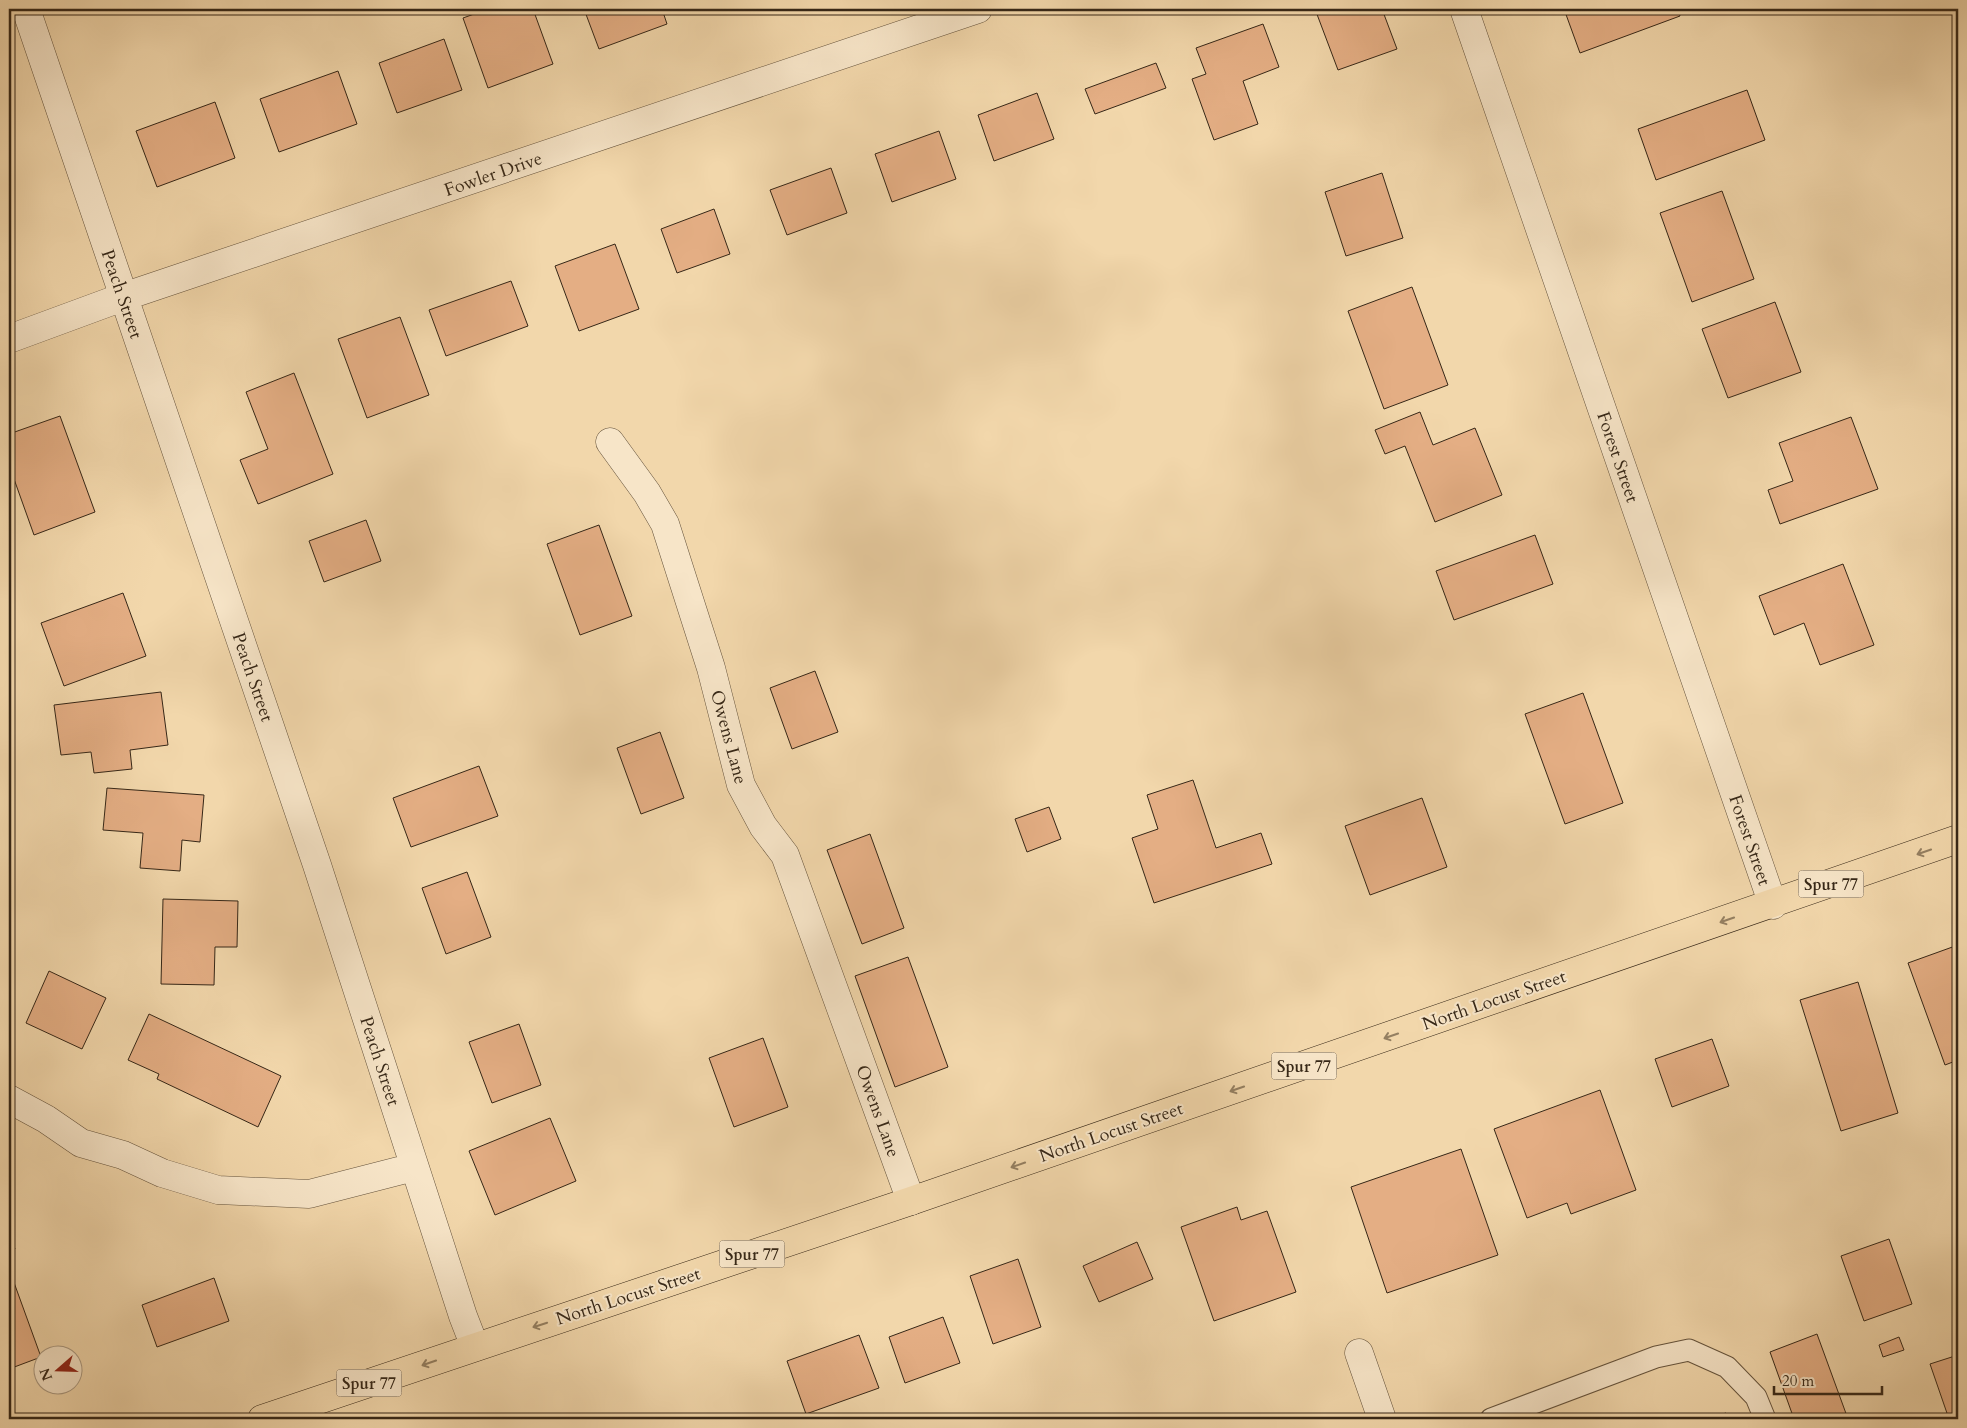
<svg xmlns="http://www.w3.org/2000/svg" width="1967" height="1428" font-family="Cardo,serif">
  <style>
    .building { fill: #e4ae84; stroke: #362717 }
    .lines { fill: none; stroke-linecap: round; stroke-linejoin: round }
    .service-casing { stroke: #65533c; stroke-width: 23 }
    .minor-casing { stroke: #65533c; stroke-width: 29 }
    .primary-casing { stroke: #362717; stroke-width: 29 }
    .service { stroke: #f7e5c8; stroke-width: 21 }
    .minor { stroke: #f7e5c8; stroke-width: 28 }
    .primary { stroke: #f2d7ab; stroke-width: 28 }
    .oneway { stroke: #947f61 }
    .labels { text-anchor: middle; stroke-width: 4; stroke-linejoin: round; paint-order: stroke }
    .shield { fill: #f7e5c8; stroke: #70604c; stroke-width: 1 }
    .shield-label { font-size: 16px; font-weight: bold; fill: #362717 }
    .street-label { font-size: 18px; fill: #362717; stroke: #f7e5c8 }
  </style>
  <rect width="100%" height="100%" fill="#f2d7ab"/>
  <filter id="stains"><feTurbulence type="fractalNoise" baseFrequency=".004" numOctaves="4"/><feColorMatrix values="0 0 0 0 .2 0 0 0 0 .09 0 0 0 0 .02 0 0 0 .5 -.17"/></filter>
  <radialGradient id="worn" r=".72"><stop offset=".6" stop-color="#630" stop-opacity="0"/><stop offset="1" stop-color="#630" stop-opacity=".3"/></radialGradient>
  <path class="building" d="M488,9H533L553,64L488,88L463,18Z
    M584,9H662L667,24L599,49Z
    M1315,9H1382L1397,49L1338,70Z
    M1564,9H1678L1680,16L1580,53Z
    M1263,24L1279,67L1243,81L1258,124L1214,140L1192,79L1206,74L1196,48Z
    M444,39L462,90L397,113L379,63Z
    M1156,63L1166,88L1095,114L1085,89Z
    M338,71L357,124L279,152L260,99Z
    M1747,90L1765,140L1656,180L1638,129Z
    M1037,93L1054,139L994,161L978,115Z
    M215,102L235,158L157,187L136,131Z
    M939,131L956,179L892,202L875,154Z
    M831,168L847,213L787,235L770,190Z
    M1382,173L1403,238L1346,256L1325,192Z
    M1722,191L1754,279L1692,302L1660,213Z
    M714,209L730,254L677,273L661,229Z
    M615,244L639,309L579,331L555,266Z
    M511,281L528,326L446,356L429,310Z
    M1412,287L1448,385L1384,409L1348,311Z
    M1775,302L1801,372L1728,398L1702,329Z
    M400,317L429,395L367,418L338,339Z
    M294,373L333,474L258,504L240,460L268,449L246,392Z
    M1420,412L1433,445L1475,428L1502,495L1435,522L1405,446L1385,454L1375,430Z
    M60,416L95,512L34,535L9,465V434Z
    M1851,417L1878,489L1780,524L1768,490L1793,481L1779,443Z
    M366,520L381,561L324,582L309,541Z
    M599,525L632,616L580,635L547,544Z
    M1535,535L1553,584L1454,620L1436,571Z
    M1843,564L1874,645L1820,665L1804,623L1774,635L1759,596Z
    M123,593L146,656L64,686L41,623Z
    M815,671L838,732L792,749L770,688Z
    M161,692L168,745L130,750L132,769L94,773L91,752L61,755L54,705Z
    M1583,693L1623,803L1565,824L1525,714Z
    M660,732L684,798L641,814L617,748Z
    M479,766L498,816L411,847L393,798Z
    M1193,780L1216,848L1261,833L1272,864L1154,903L1132,838L1158,829L1147,795Z
    M107,788L204,795L200,842L182,840L180,871L140,868L143,833L103,830Z
    M1422,798L1447,867L1370,895L1345,826Z
    M1049,807L1061,839L1027,852L1015,819Z
    M870,834L904,928L862,944L827,850Z
    M467,872L491,937L446,954L422,888Z
    M163,899L238,901L237,947H215L214,985L161,984Z
    M1958,945V1060L1945,1065L1908,963Z
    M908,957L948,1067L895,1087L855,976Z
    M49,971L106,998L82,1049L26,1023Z
    M1858,982L1898,1113L1841,1131L1800,1000Z
    M149,1014L281,1076L258,1127L157,1079L159,1074L128,1060Z
    M519,1024L541,1085L492,1103L469,1042Z
    M763,1038L788,1107L734,1127L709,1058Z
    M1712,1039L1729,1086L1672,1107L1655,1059Z
    M1600,1090L1636,1190L1571,1214L1567,1203L1527,1218L1494,1129Z
    M550,1118L576,1181L495,1215L469,1151Z
    M1461,1149L1498,1255L1387,1293L1351,1187Z
    M1237,1207L1241,1220L1267,1211L1296,1292L1214,1321L1181,1227Z
    M9,1231L15,1249L9,1251Z
    M1889,1239L1912,1304L1864,1321L1841,1256Z
    M1137,1242L1153,1279L1099,1302L1083,1266Z
    M1018,1259L1041,1327L993,1344L970,1276Z
    M12,1277L41,1357L9,1369V1279Z
    M214,1278L229,1321L157,1347L142,1305Z
    M943,1317L960,1363L905,1383L889,1337Z
    M1817,1334L1848,1419H1794L1770,1352Z
    M859,1335L879,1388L806,1414L787,1361Z
    M1899,1337L1904,1350L1883,1357L1879,1345Z
    M1958,1355V1419H1949L1930,1364Z
    M1726,1413L1728,1419H1705Z"/>
  <g class="lines">
    <g class="service-casing">
      <path id="service" d="M1491,1419L1656,1357L1689,1350L1727,1367L1756,1397L1765,1419"/>
    </g>
    <g class="minor-casing">
      <path id="minor" d="M26,9L317,865L463,1316L475,1347
        M1464,9L1773,905
        M9,339L123,297L978,9
        M610,442L647,493L665,524L711,668L741,785L763,826L785,855L911,1201
        M9,1099L46,1119L81,1143L123,1155L162,1173L218,1190L309,1194L414,1167
        M1359,1353L1382,1419"/>
    </g>
    <g class="primary-casing">
      <path id="primary" d="M262,1419L911,1201L1958,839"/>
    </g>
    <use href="#service" class="service"/>
    <use href="#minor" class="minor"/>
    <use href="#primary" class="primary"/>
  </g>
  <defs><path id="oneway-shaft" d="M-6 0H5M1.5-3L5.5 0L1.5 3" fill="none" stroke-width="1.6" stroke-linecap="round" stroke-linejoin="round" transform="scale(1.25)"/></defs>
  <g class="oneway">
    <use href="#oneway-shaft" transform="translate(1924 852) rotate(161)"/>
    <use href="#oneway-shaft" transform="translate(1727 920) rotate(161)"/>
    <use href="#oneway-shaft" transform="translate(1391 1036) rotate(161)"/>
    <use href="#oneway-shaft" transform="translate(1237 1089) rotate(161)"/>
    <use href="#oneway-shaft" transform="translate(1018 1165) rotate(161)"/>
    <use href="#oneway-shaft" transform="translate(540 1325) rotate(162)"/>
    <use href="#oneway-shaft" transform="translate(429 1363) rotate(161)"/>
  </g>
  <g class="labels">
    <g class="shield">
      <rect x="1798.5" y="870.5" width="65" height="27" rx="4"/>
      <rect x="1271.5" y="1052.5" width="65" height="27" rx="4"/>
      <rect x="719.5" y="1240.5" width="65" height="27" rx="4"/>
      <rect x="336.5" y="1369.5" width="65" height="27" rx="4"/>
    </g>
    <g class="shield-label">
      <text x="1831" y="890">Spur 77</text>
      <text x="1304" y="1072">Spur 77</text>
      <text x="752" y="1260">Spur 77</text>
      <text x="369" y="1389">Spur 77</text>
    </g>
    <g class="street-label">
      <text transform="translate(493 174) rotate(-19)" y="6">Fowler Drive</text>
      <text transform="translate(122 294) rotate(71)" y="6">Peach Street</text>
      <text transform="translate(1618 457) rotate(71)" y="6">Forest Street</text>
      <text transform="translate(253 677) rotate(71)" y="6">Peach Street</text>
      <text transform="translate(729 737) rotate(75)" y="6">Owens Lane</text>
      <text transform="translate(1750 840) rotate(71)" y="6">Forest Street</text>
      <text transform="translate(1494 1000) rotate(-19)" y="6">North Locust Street</text>
      <text transform="translate(380 1061) rotate(72)" y="6">Peach Street</text>
      <text transform="translate(878 1111) rotate(70)" y="6">Owens Lane</text>
      <text transform="translate(1111 1132) rotate(-19)" y="6">North Locust Street</text>
      <text transform="translate(628 1296) rotate(-18)" y="6">North Locust Street</text>
    </g>
  </g>
  <rect width="1967" height="1428" fill="none" stroke="#f2d7ab" stroke-width="30"/>
  <rect x="10" y="10" width="1947" height="1408" fill="none" stroke="#362717" stroke-width="2.5"/>
  <rect x="15" y="15" width="1937" height="1398" fill="none" stroke="#362717"/>
  <g transform="translate(58 1370) rotate(250)"><circle r="24" fill="#f7e5c8" stroke="#aa9981"/>
  <path d="M0-4L9 19L0 12L-9 19Z" fill="#8f2418"/>
  <text y="-8" font-size="14" font-weight="bold" text-anchor="middle" fill="#362717">N</text>
  </g>
  <path d="M1774 1386v8h108v-8" fill="none" stroke="#362717" stroke-width="2.5"/>
  <text x="1782" y="1386" font-size="15" fill="#362717" stroke="#f7e5c8" stroke-width="4" paint-order="stroke">20 m</text>
  <rect width="100%" height="100%" filter="url(#stains)"/>
  <rect width="100%" height="100%" fill="url(#worn)"/>
</svg>
